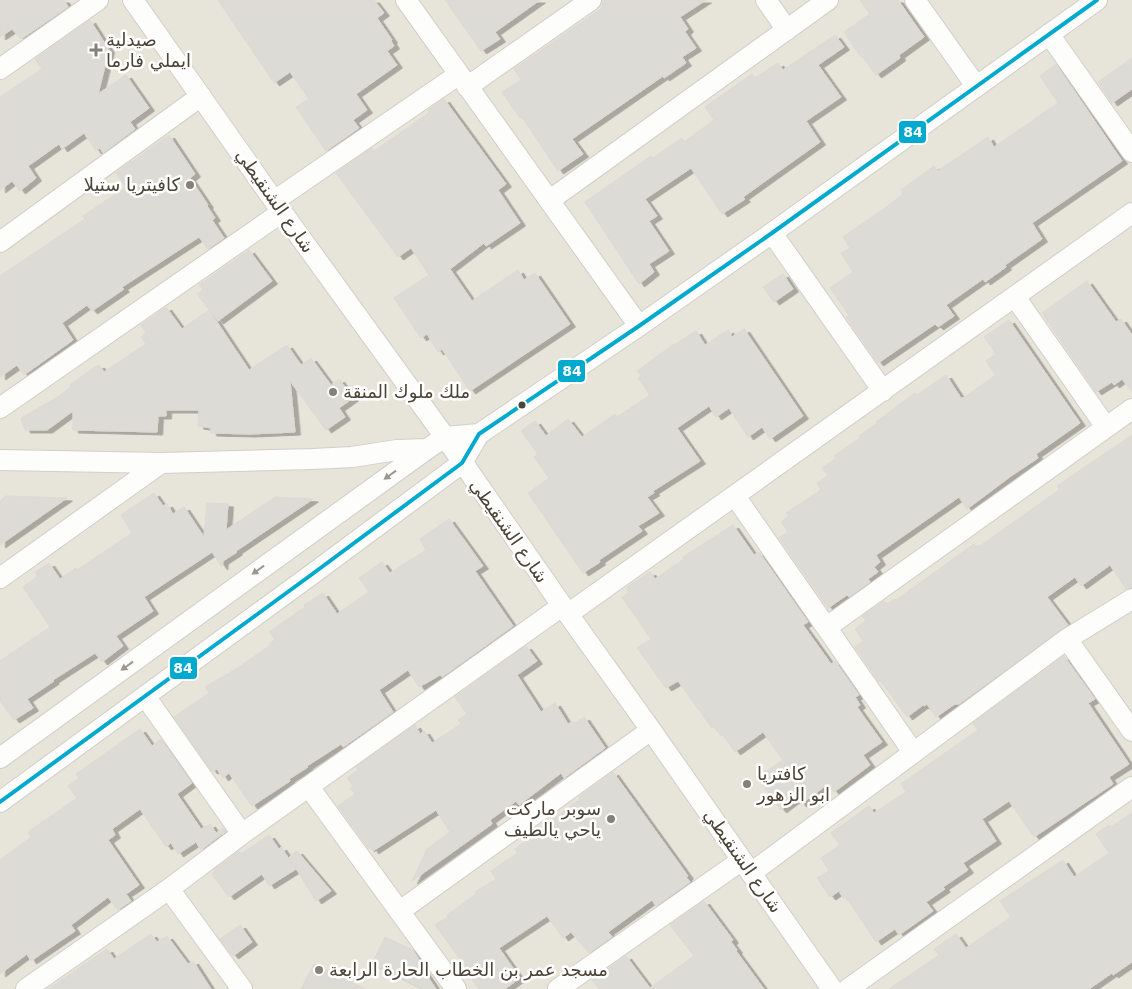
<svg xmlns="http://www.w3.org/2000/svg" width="1132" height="989" font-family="'DejaVu Sans','Noto Naskh Arabic',sans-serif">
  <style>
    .residential { fill: #e7e4da }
    .building { fill: #dddbd5; stroke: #dcd9d2; filter: url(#shadow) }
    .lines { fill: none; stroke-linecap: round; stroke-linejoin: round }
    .minor-casing { stroke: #d1cfca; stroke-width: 22 }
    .minor { stroke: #fdfdfc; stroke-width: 20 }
    .bus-1-casing { stroke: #fff; stroke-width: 8 }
    .bus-1 { stroke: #00a9ce; stroke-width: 4 }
    .oneway { fill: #9b9790 }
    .poi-dot { fill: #868177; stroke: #fff; stroke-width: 2 }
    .bus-dot { fill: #4b4437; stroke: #fff; stroke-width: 2 }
    .labels { text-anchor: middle; stroke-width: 5; stroke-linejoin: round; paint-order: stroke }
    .poi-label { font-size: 18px; fill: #4b4437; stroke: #fff; text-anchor: start }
    .street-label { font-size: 18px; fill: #4b4437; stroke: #fff }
    .line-badge { stroke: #fff; stroke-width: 2 }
    .badge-label { font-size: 14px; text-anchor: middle; font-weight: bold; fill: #fff }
  </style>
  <defs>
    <filter id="shadow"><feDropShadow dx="5.5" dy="3" stdDeviation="0" flood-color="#0004"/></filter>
  </defs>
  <rect width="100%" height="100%" fill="#f3f2ed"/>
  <path class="residential" d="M0,0H1132V989H0Z"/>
  <path class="building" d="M0,0H64L68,7L21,39L12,29L0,37Z
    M218,0H374L384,13L377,18L392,40L391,41L394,46L387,51L397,65L356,94L367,110L353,120L359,128L326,151L296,107L309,99L290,72L274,83Z
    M445,0H540L495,32L500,39L481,51Z
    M603,0H706L680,17L688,29L685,32L696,48L682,57L686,63L664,78L663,76L572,139L583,154L558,171L522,117L520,118L502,92L521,80L514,69L602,8Z
    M860,0H898L924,37L899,55L900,58L876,75L862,56L861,57L844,32L870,14Z
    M90,20L109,50L98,94L126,75L149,108L130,122L135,129L103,153L100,148L96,151L84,133L62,149L59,144L28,166L36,178L20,191L12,181L0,190V97L42,69L35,59Z
    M835,35L844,47L818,65L841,97L806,121L820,142L768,179L743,197L745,199L722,214L691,168L645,199L657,216L649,221L669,251L649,264L654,272L639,284L585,202L651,156L653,158L682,138L684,142L714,120L705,107L752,74L755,78L778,63L783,70Z
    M1132,58V89L1112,103L1098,82Z
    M1056,64L1122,161L1032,223L1042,239L1005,265L1006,267L985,282L983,279L946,305L954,316L938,327L935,324L878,363L846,317L849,315L830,288L853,272L841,253L850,248L843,237L885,208L903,194L901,190L934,166L938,171L988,137L994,147L1034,120V119L1058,103L1040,76Z
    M444,99L506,184L498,190L520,223L486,246L484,243L450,269L472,301L518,270L524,280L535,273L570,324L470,391L442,349L438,352L427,334L421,338L394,298L429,275L411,248L398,257L336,173L372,148L374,151L429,113L428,110Z
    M169,135L195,174L190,178L208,205L207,206L215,218L212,220L224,238L208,249L199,237L122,287L124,289L92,311L87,305L62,323L73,340L24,375L17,365L0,377V276L85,219L83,216L126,187L116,173Z
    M249,250L272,281L218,321L197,294L203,290L199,285Z
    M783,274L793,289L774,302L763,287Z
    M1087,281L1116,322L1121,319L1132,335V392L1122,379L1114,385L1112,382L1096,392L1042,313Z
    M166,307L182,329L209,310L249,370L287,345L301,365L311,358L331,385L339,379L353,398L339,408L345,417L326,430L290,381L295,432L250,434L211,433V428L198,426L199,410H166V416H158L157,432L73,430V411L47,430H25L21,418L58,397L71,387L70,385L92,369L99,365L104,372L146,344L141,337L146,333L141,325Z
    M1009,320L1080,423L1036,454L1038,458L1011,476L967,509L959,497L876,555L880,562L874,567L878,572L868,579L870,582L849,597L847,595L828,608L779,538L788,532L781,522L789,516L786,513L821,490L817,483L828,476L822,468L836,458L834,456L860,438L859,436L877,423L876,422L915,393L917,395L946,375L961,398H963L996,375L986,361L996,354L984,337Z
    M744,329L803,416L770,439L762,427L748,437L729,408L716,417L709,406L677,428L700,461L653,491L654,493L647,497L659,513L638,526L642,531L599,560L600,562L583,573L528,493L549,478L534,457L538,454L521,431L535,421L546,436L568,419L582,437L615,414L617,417L650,395L638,378L641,376L637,371L674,344V345L696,331L705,345L728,330L732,337Z
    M1132,435V587L1126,589L1110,565L1081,586L1075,577L1047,597L1068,625L959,704H955L936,717L927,704L924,706L923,705L907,717L881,681L879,682L855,647L863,641L855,629L866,621L862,616L884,601L887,604L895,599L896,600L974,544L976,547L978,545L980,546L1059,490L1057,486Z
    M154,493L163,506L167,504L173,514L184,507L204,537L207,503L228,504L226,530L275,497L313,499L236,551L237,552L223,561L222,567L212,552L144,597L153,611L116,636L123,646L102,662L95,653L53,680L54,681L27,699L33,708L14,720L0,701V661L50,627L23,587L38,576L35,572L49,563L60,579L76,568L77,570L132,533L121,515Z
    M6,496H9L67,498L0,545V501Z
    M449,519L483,566L475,571L513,626L442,677L440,675L419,687L408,670L379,690L393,712L343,747L341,744L307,766L308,767L289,779L290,781L252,806L229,773L223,778L217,769L212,771L174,717L209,693L205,687L243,665V664L271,645L270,643L275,640L269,632L305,607L304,605L323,593L337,614L369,592L359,578L382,562L390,573L426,550L420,539Z
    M733,525L754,555L759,552L808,622L803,625L831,664L835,661L859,695L855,697L860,705L857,707L882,742L863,755L870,765L834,792L828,784L801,804L797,798L781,810L757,778L783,760L763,732L735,752L723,735L721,736L714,727L712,728L678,681L666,688L637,648L651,639L622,597L629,593L626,588L650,572L655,579L684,559L683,557Z
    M526,646L537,661L517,675L541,712L555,703L568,724L573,721L575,723L584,717L605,748L564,778L561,773L519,805L516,801L490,820L492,824L412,881L427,849L450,832L436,810L373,851L371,847L369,849L338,806L355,794L350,788L353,786L347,778L358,770L356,767L415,725L420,734L424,731L432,743L461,724L458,720L467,714L455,697Z
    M1064,656L1095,699L1088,703L1129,764L1109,777L1113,784L1034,837L1009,801L982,819L996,841L963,863L968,870L943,887L945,889L926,902L933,911L899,935L895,929L876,942L846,897L843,898L839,891L830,897L817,878L829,871L821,858L840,845L831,833L869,806L874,813L906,792L901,784L978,730L973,723Z
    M140,729L152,746L161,739L192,783L177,794L201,829L210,824L216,833L223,828L226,831L201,850L196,842L178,854L171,843L166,847L140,809L112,829L115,835L108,840L139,885L126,894L131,901L118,910L108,897L71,925L75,931L63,939L31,961L27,954L0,974V860L31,837L28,832L77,798L68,786L79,778L76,774Z
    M613,772L688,876L686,877L690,882L656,906L652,900L608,932L612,937L589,953L571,932L563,938L547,916L499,948L520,978L505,989H479L464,969L466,967L435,925L448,917L447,915L476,894L475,892L496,879L491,871L518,853L515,849L544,828L543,827L580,799L579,797Z
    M1132,813V962L1113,975L1112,973L1089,989H889L939,955L934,949L956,934L966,948L1011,917L1000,901L1063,860L1074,877L1109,853L1096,834L1109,825L1111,827Z
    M269,835L279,849L281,847L296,869L269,886L262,874L229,897L212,874L215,871L214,870L239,851L241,854Z
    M297,851L331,891L316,901L289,857Z
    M704,901L733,940L731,942L737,950L736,951L764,989H599L592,980L626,956L650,988L694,956L670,925Z
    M240,925L252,942L233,956L220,939Z
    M151,934L157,942L167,936L188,964L193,961L211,989H48L107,949L114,959Z
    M385,937L413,950L422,964L420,965L436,989H423L372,964Z
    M314,964L365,989H301Z"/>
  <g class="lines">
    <g class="minor-casing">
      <path id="minor" d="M133,0L282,212L445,437L568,614L651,730L832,989
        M406,0L639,326
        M766,0L787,30
        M915,0L976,86
        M1049,34L1132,152
        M0,69L98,0
        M467,87L591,0
        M550,200L828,0
        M274,201L458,75
        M772,233L883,391
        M0,242L201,96
        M1015,297L1106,427
        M0,408L282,212
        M0,460L161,463L313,459L352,457L397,450L427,449
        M735,496L913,752
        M0,578L161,463
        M568,614L1132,213
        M827,627L1132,409
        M1067,639L1132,731
        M145,696L242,834
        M0,758L427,449L445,437L479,434
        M309,787L456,989
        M0,802L311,575L462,463L479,434L639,326L772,233L1097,0
        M751,873L1067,639L1132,599
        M169,889L242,989
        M400,911L651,730
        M26,989L169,889L242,834L562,606
        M558,989L742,860
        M848,989L1132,787"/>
    </g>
    <use href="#minor" class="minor"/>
    <g class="bus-1-casing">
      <path id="bus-1" d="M0,802L311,575L462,463L479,434L639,326L772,233L1097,0"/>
    </g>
    <use href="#bus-1" class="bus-1"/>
  </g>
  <defs><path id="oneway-solid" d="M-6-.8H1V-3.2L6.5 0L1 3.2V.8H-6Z" transform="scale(1.25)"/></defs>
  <g class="oneway">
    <use href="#oneway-solid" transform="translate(390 475) rotate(144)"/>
    <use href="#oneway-solid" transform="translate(258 570) rotate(144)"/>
    <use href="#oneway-solid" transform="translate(127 666) rotate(144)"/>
  </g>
  <g class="poi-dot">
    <path d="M93.5 42.5h5v5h5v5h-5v5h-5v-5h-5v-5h5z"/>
    <circle cx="190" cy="185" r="5"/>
    <circle cx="333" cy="392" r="5"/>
    <circle cx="747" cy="784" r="5"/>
    <circle cx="611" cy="819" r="5"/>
    <circle cx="319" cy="970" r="5"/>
  </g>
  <circle class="bus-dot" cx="522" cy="405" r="4.5"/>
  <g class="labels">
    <g class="poi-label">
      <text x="106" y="46">صيدلية<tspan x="106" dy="21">ايملي فارما</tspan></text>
      <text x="180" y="191" text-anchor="end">كافيتريا ستيلا</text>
      <text x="343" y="398">ملك ملوك المنقة</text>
      <text x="757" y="780">كافتريا<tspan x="757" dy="21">ابو الزهور</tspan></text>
      <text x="601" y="815" text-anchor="end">سوبر ماركت<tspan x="601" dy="21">ياحي يالطيف</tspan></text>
      <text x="329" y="976">مسجد عمر بن الخطاب الحارة الرابعة</text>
    </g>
    <g class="street-label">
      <text transform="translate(275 201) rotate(55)" y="6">شارع الشنقيطي</text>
      <text transform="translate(509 531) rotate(55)" y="6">شارع الشنقيطي</text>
      <text transform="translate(743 861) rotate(55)" y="6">شارع الشنقيطي</text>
    </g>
  </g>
  <g class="line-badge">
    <rect x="898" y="120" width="29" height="24" rx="5" fill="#00a9ce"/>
    <rect x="557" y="359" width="29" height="24" rx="5" fill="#00a9ce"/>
    <rect x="169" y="656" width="29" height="24" rx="5" fill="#00a9ce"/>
  </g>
  <g class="badge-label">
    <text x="913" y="137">84</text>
    <text x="572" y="376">84</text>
    <text x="183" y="673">84</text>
  </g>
</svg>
